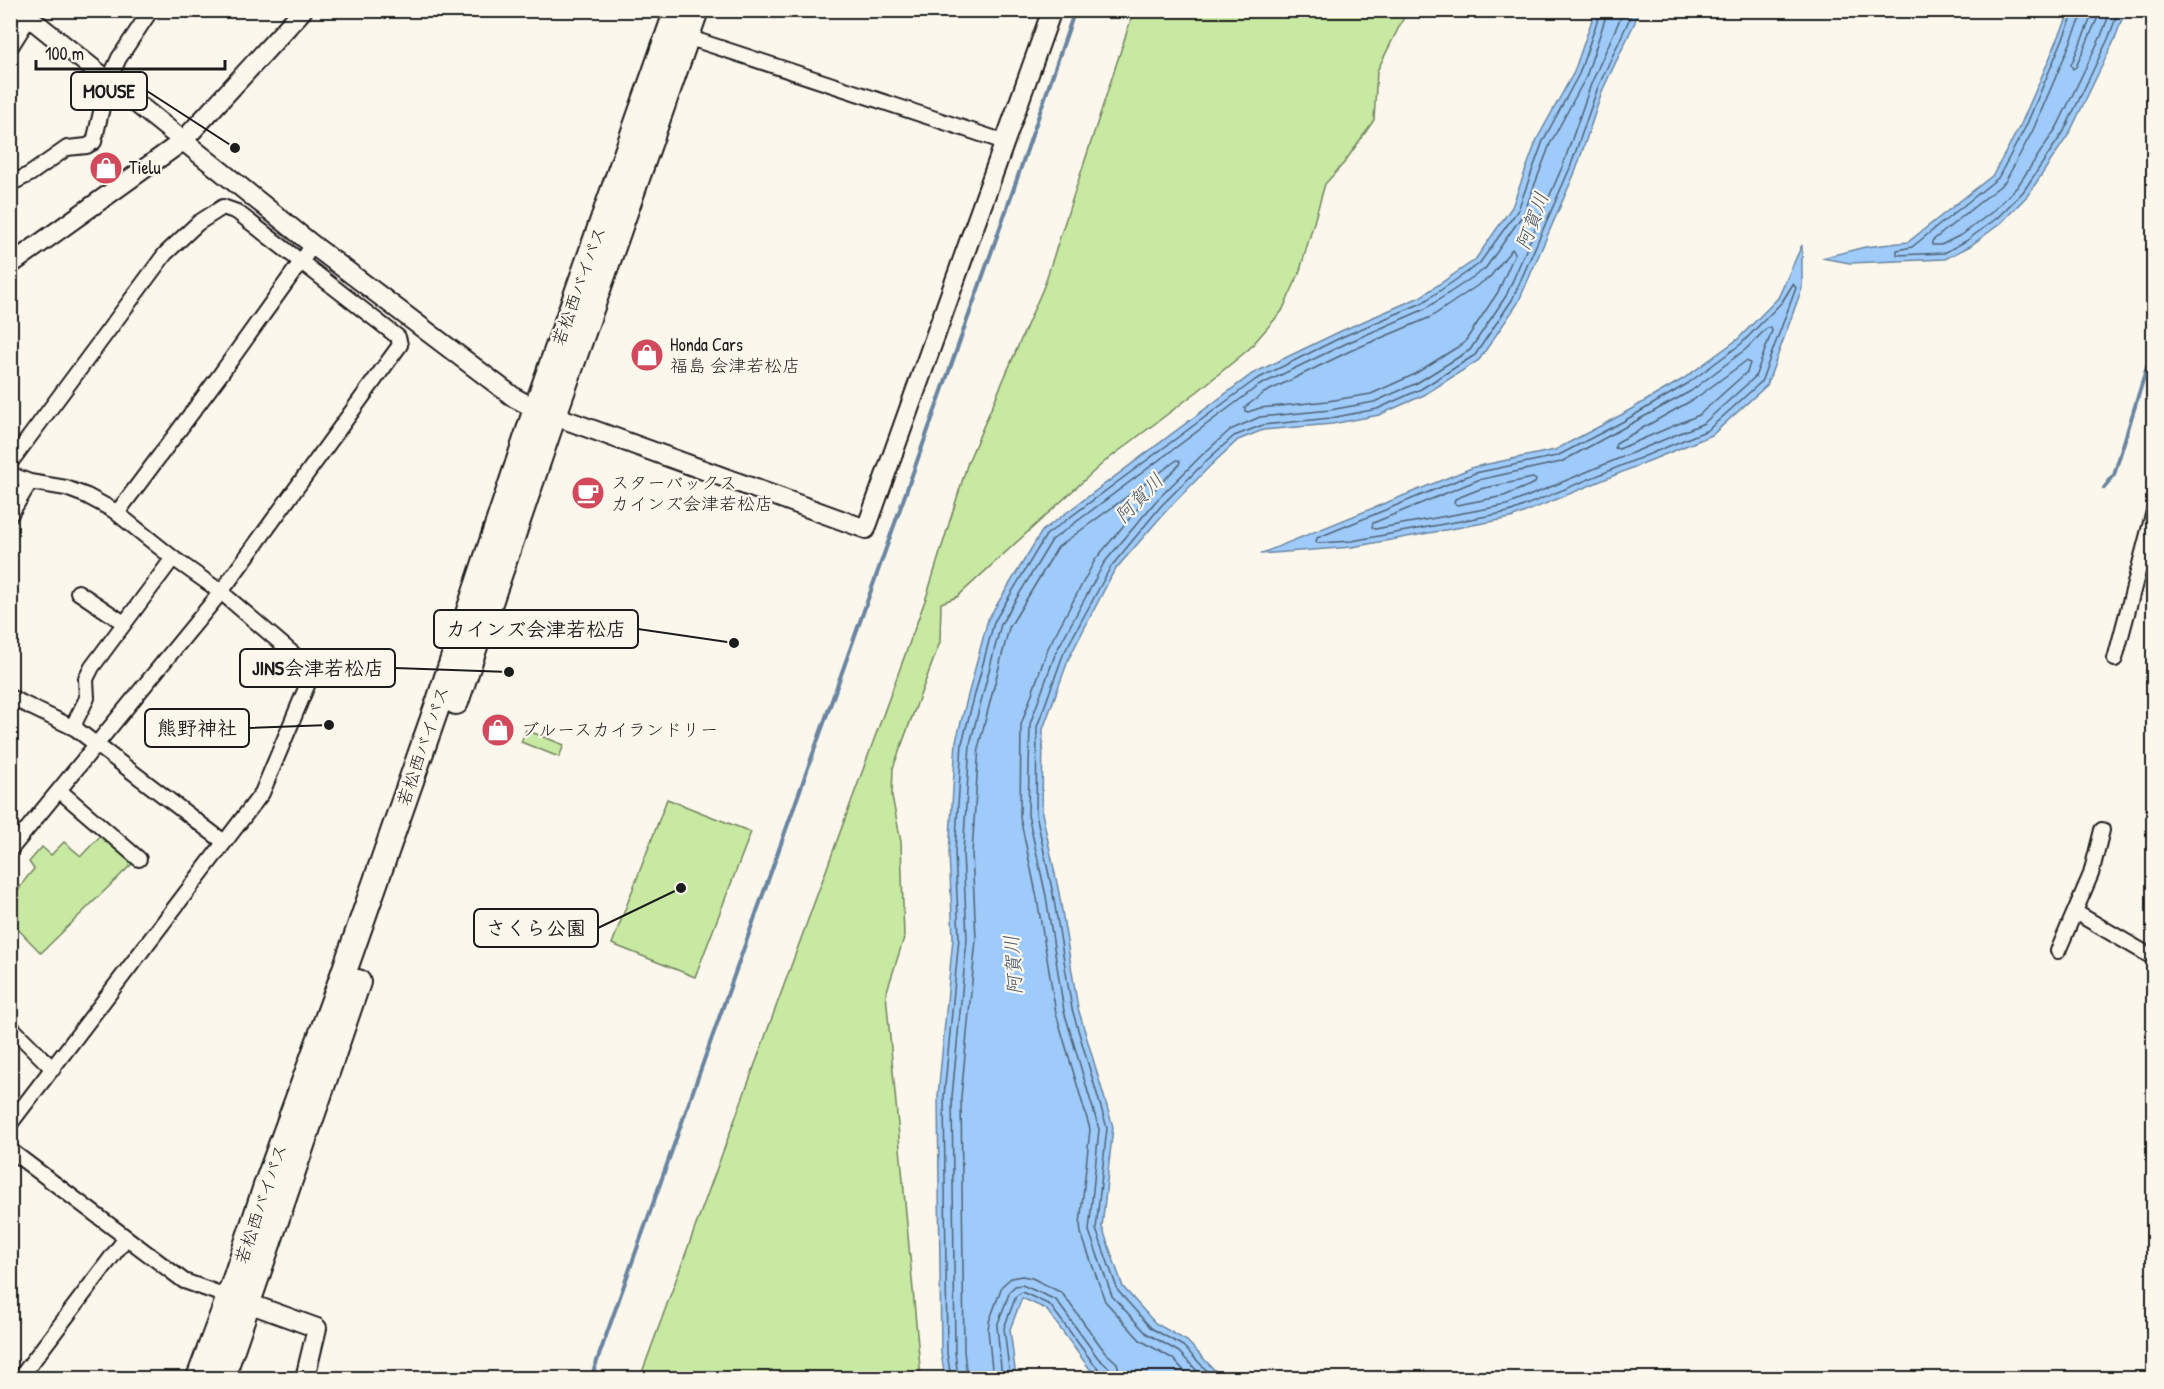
<svg xmlns="http://www.w3.org/2000/svg" width="2164" height="1389" font-family="'Patrick Hand','Klee One',sans-serif">
  <style>
    .green { fill: #c7e9a2; stroke: #72825f; stroke-width: 1.5 }
    .water { fill: #9ecbf9; stroke: #6a85a1; stroke-width: 1.5 }
    .lines { fill: none; stroke-linecap: round; stroke-linejoin: round }
    .shore { stroke: #506274; stroke-width: 1.5 }
    .stream { stroke: #6a85a1; stroke-width: 4 }
    .street-casing { stroke: #1c1c1c; stroke-width: 18 }
    .secondary-casing { stroke: #1c1c1c; stroke-width: 22 }
    .highway-casing { stroke: #1c1c1c; stroke-width: 28 }
    .street { stroke: #fbf7ec; stroke-width: 14 }
    .secondary { stroke: #fbf7ec; stroke-width: 18 }
    .highway { stroke: #fbf7ec; stroke-width: 24 }
    .labels { text-anchor: middle; stroke-width: 4.5; stroke-linejoin: round; paint-order: stroke }
    .poi-label { font-size: 18px; fill: #1c1c1c; stroke: #fbf7ec; text-anchor: start }
    .street-label { font-size: 18px; fill: #1c1c1c; stroke: #fbf7ec }
    .water-label { font-size: 20px; font-style: italic; fill: #4a5969; stroke: #fbf7ec }
    .leader { fill: none; stroke: #1c1c1c; stroke-width: 2 }
    .callout-dot { fill: #1c1c1c; stroke: #fbf7ec; stroke-width: 2 }
    .callout { fill: #fbf7ec; stroke: #1c1c1c; stroke-width: 2 }
    .callout-label { font-size: 20px; text-anchor: middle; font-weight: bold; fill: #1c1c1c }
  </style>
  <rect width="100%" height="100%" fill="#fbf7ec"/>
  <filter id="ink" filterUnits="userSpaceOnUse"><feTurbulence type="fractalNoise" baseFrequency=".0167" numOctaves="2"/><feDisplacementMap in="SourceGraphic" scale="12" xChannelSelector="R" yChannelSelector="G"/><feConvolveMatrix kernelMatrix="1 2 1 2 8 2 1 2 1" color-interpolation-filters="sRGB"/></filter>
  <g filter="url(#ink)">
    <path class="green" d="M1134,10L1407,11L1377,71L1374,120L1344,163L1325,184L1299,274L1282,311L1249,349L1198,391L1103,463L957,597L941,603L940,642L893,768L892,796L901,842L904,938L886,994L921,1378H640L927,595L968,462L1044,286Z
      M526,730L564,745L559,757L521,742Z
      M667,799L751,832L695,977L612,944Z
      M104,832L135,861L41,953L11,922C10,901 21,883 34,869L29,862L42,847L51,855L64,842L81,856Z"/>
    <path class="water" d="M1595,11H1638L1635,22L1603,89L1576,170L1518,303L1479,360L1424,395L1379,415L1332,424L1263,430L1238,440L1210,466L1166,511L1114,571L1069,658L1043,729L1042,813L1059,893L1078,1008L1113,1127L1102,1227L1123,1287L1155,1323L1187,1341L1222,1378H1101L1089,1368L1046,1309L1022,1298L1010,1329L1016,1378H945L941,1353L938,1096L953,938L949,853L956,741L988,619L1042,531L1252,374L1341,331L1420,297L1475,260L1512,207L1537,139L1574,72Z
      M2070,11H2125L2114,41L2069,134L2028,195L2001,223L1970,246L1945,259L1850,263L1822,258L1865,247L1908,242L1993,175L2021,124Z
      M1802,245V288L1767,385L1712,435L1511,518L1352,547L1260,554L1474,467L1555,450L1621,415L1683,379L1738,339L1778,298Z"/>
    <g class="lines">
      <path class="shore" d="M2075,10L2026,126L1998,178L1912,247L1897,250V255L1944,253L1966,241L1997,218L2023,192L2064,131L2108,39L2119,10
        M2082,10L2081,18L2033,130L2005,182L1932,241V245H1941L1963,234L1992,212L2017,187L2057,127L2101,36L2111,10
        M2091,10L2090,20L2071,65L2073,69L2076,67L2101,10
        M1512,249L1515,253L1498,292L1464,343L1413,375L1371,394L1328,401L1260,408L1248,412L1245,411V407L1264,393L1350,351L1431,317L1490,277Z
        M1793,284L1796,288L1761,382L1708,430L1509,512L1352,541L1318,543L1316,542L1317,538L1475,473L1557,456L1624,421L1687,384L1741,344L1782,302Z
        M1767,328H1771L1772,331L1755,377L1704,423L1507,505L1375,529L1372,527L1373,523L1478,480L1561,462L1691,391L1746,349Z
        M1746,361L1750,363L1747,372L1699,415L1619,449L1615,448L1616,443L1696,398Z
        M1533,478L1536,480L1535,483L1504,496L1457,505L1454,503L1455,499L1480,489Z
        M951,1378L947,1353L944,1096L959,938L955,853L962,743L994,622L1046,535L1255,380L1344,336L1422,303L1479,264L1518,210L1543,141L1579,74L1601,10
        M958,1378L955,1352L952,1097L967,939L963,853L970,744L1001,624L1052,540L1258,386L1347,343L1425,309L1485,269L1524,213L1550,144L1586,77L1608,10
        M967,1378L964,1351L961,1097L976,939L972,853L979,745L1009,628L1058,547L1177,460L1180,461L1179,465L1149,495L1095,560L1048,648L1021,725L1020,817L1037,898L1056,1013L1090,1129L1080,1224L1081,1233L1105,1301L1140,1340L1173,1359L1191,1378
        M993,1378L988,1330L989,1322L1002,1286L1011,1278L1022,1276L1032,1278L1062,1293L1105,1352L1117,1363L1121,1378
        M1002,1378L997,1326L1010,1291L1015,1286L1022,1285L1056,1300L1098,1358L1109,1368L1112,1378
        M1010,1378L1004,1328L1016,1296L1022,1292L1050,1305L1093,1363L1103,1373L1105,1378
        M1204,1378L1179,1352L1146,1333L1112,1296L1089,1231L1099,1129L1064,1011L1046,896L1028,815L1030,724L1056,652L1104,563L1156,501L1201,456L1230,430L1260,417L1330,410L1374,402L1417,383L1470,350L1506,296L1563,165L1591,84L1624,10
        M1214,1378L1183,1346L1151,1328L1118,1291L1096,1229L1107,1128L1072,1009L1053,894L1036,814L1037,727L1063,655L1110,568L1161,506L1206,461L1234,436L1263,425L1331,418L1377,409L1421,389L1475,355L1512,300L1570,168L1598,87L1629,20L1632,10"/>
      <path class="stream" d="M2104,488L2114,475L2150,357L2154,268
        M591,1378L1007,208L1075,10"/>
      <g class="street-casing">
        <path id="street" d="M687,37L1005,142
          M10,48L34,10
          M10,184L30,174L67,148L87,146L94,142L108,82L119,58L151,10
          M10,463L165,254L198,223L223,207L237,212L398,337L400,345L221,592L10,850
          M10,474L30,482L66,488L87,496L113,510L173,558L221,592L311,669L309,681L262,793L10,1124
          M117,513L220,375L313,245
          M10,515L30,482
          M173,558L92,667L86,679L87,698L75,722L76,729L224,842
          M78,592L124,623
          M2115,659L2154,511
          M10,697L76,729
          M60,791L139,859
          M2075,912L2154,958
          M2058,951L2091,874L2102,830
          M10,1026L53,1069
          M10,1150L184,1281L229,1297
          M20,1378L126,1238"/>
      </g>
      <g class="secondary-casing">
        <path id="secondary" d="M20,10L313,245L515,398L536,409L866,529L1052,10
          M10,265L183,141L303,10
          M237,1299L317,1328L305,1378"/>
      </g>
      <g class="highway-casing">
        <path id="highway" d="M456,702L554,415L696,10
          M199,1378L229,1297L267,1183L339,986L439,701L536,409L677,10
          M222,1378L358,982"/>
      </g>
      <use href="#street" class="street"/>
      <use href="#secondary" class="secondary"/>
      <use href="#highway" class="highway"/>
    </g>
  </g>
  <defs>
    <g id="shop-disc" transform="scale(1.725)"><circle r="9.5" fill="#d1495b" stroke="#fbf7ec"/><path d="M-5-2.5h2.3a2.7 3.5 0 0 1 5.4 0H5L5.5 6h-11ZM-1.5-2.5h3a1.5 2.3 0 0 0-3 0Z" fill="#fff"/></g>
    <g id="cafe-disc" transform="scale(1.725)"><circle r="9.5" fill="#d1495b" stroke="#fbf7ec"/><path d="M-5.5-4.5H6V0H3Q3 3.5 0 3.5H-2.5Q-5.5 3.5-5.5 0ZM3-3.2v2h1.7v-2ZM-6 4.5H4V6H-6Z" fill="#fff"/></g>
  </defs>
  <g fill-rule="evenodd">
    <use href="#shop-disc" x="106" y="168"/>
    <use href="#shop-disc" x="647" y="355"/>
    <use href="#cafe-disc" x="588" y="493"/>
    <use href="#shop-disc" x="498" y="730"/>
  </g>
  <g class="labels">
    <g class="poi-label">
      <text x="129" y="174">Tielu</text>
      <text x="670" y="351">Honda Cars<tspan x="670" dy="21">福島 会津若松店</tspan></text>
      <text x="611" y="489">スターバックス<tspan x="611" dy="21">カインズ会津若松店</tspan></text>
      <text x="521" y="736">ブルースカイランドリー</text>
    </g>
    <g class="street-label">
      <text transform="translate(579 286) rotate(-70)" y="6">若松西バイパス</text>
      <text transform="translate(423 746) rotate(-71)" y="6">若松西バイパス</text>
      <text transform="translate(261 1204) rotate(-71)" y="6">若松西バイパス</text>
    </g>
    <g class="water-label">
      <text transform="translate(1532 221) rotate(-70)" y="7">阿賀川</text>
      <text transform="translate(1139 498) rotate(-46)" y="7">阿賀川</text>
      <text transform="translate(1013 965) rotate(-94)" y="7">阿賀川</text>
    </g>
  </g>
  <path class="leader" d="M235 148L147 91M734 643L638 629M509 672L395 668M329 725L249 728M681 888L598 928"/>
  <g class="callout-dot">
    <circle cx="235" cy="148" r="6"/>
    <circle cx="734" cy="643" r="6"/>
    <circle cx="509" cy="672" r="6"/>
    <circle cx="329" cy="725" r="6"/>
    <circle cx="681" cy="888" r="6"/>
  </g>
  <g class="callout">
    <rect x="71" y="72" width="76" height="38" rx="6"/>
    <rect x="434" y="610" width="204" height="38" rx="6"/>
    <rect x="240" y="649" width="155" height="38" rx="6"/>
    <rect x="145" y="709" width="104" height="38" rx="6"/>
    <rect x="474" y="909" width="124" height="38" rx="6"/>
  </g>
  <g class="callout-label">
    <text x="109" y="98">MOUSE</text>
    <text x="536" y="636">カインズ会津若松店</text>
    <text x="318" y="675">JINS会津若松店</text>
    <text x="197" y="735">熊野神社</text>
    <text x="536" y="935">さくら公園</text>
  </g>
  <rect width="2164" height="1389" fill="none" stroke="#fbf7ec" stroke-width="36"/>
  <rect x="18" y="18" width="2128" height="1353" fill="none" stroke="#1c1c1c" stroke-width="2" filter="url(#ink)"/>
  <path d="M36 60v9h189v-9" fill="none" stroke="#1c1c1c" stroke-width="3"/>
  <text x="45" y="60" font-size="18" fill="#1c1c1c" stroke="#fbf7ec" stroke-width="4.5" paint-order="stroke">100 m</text>
</svg>
